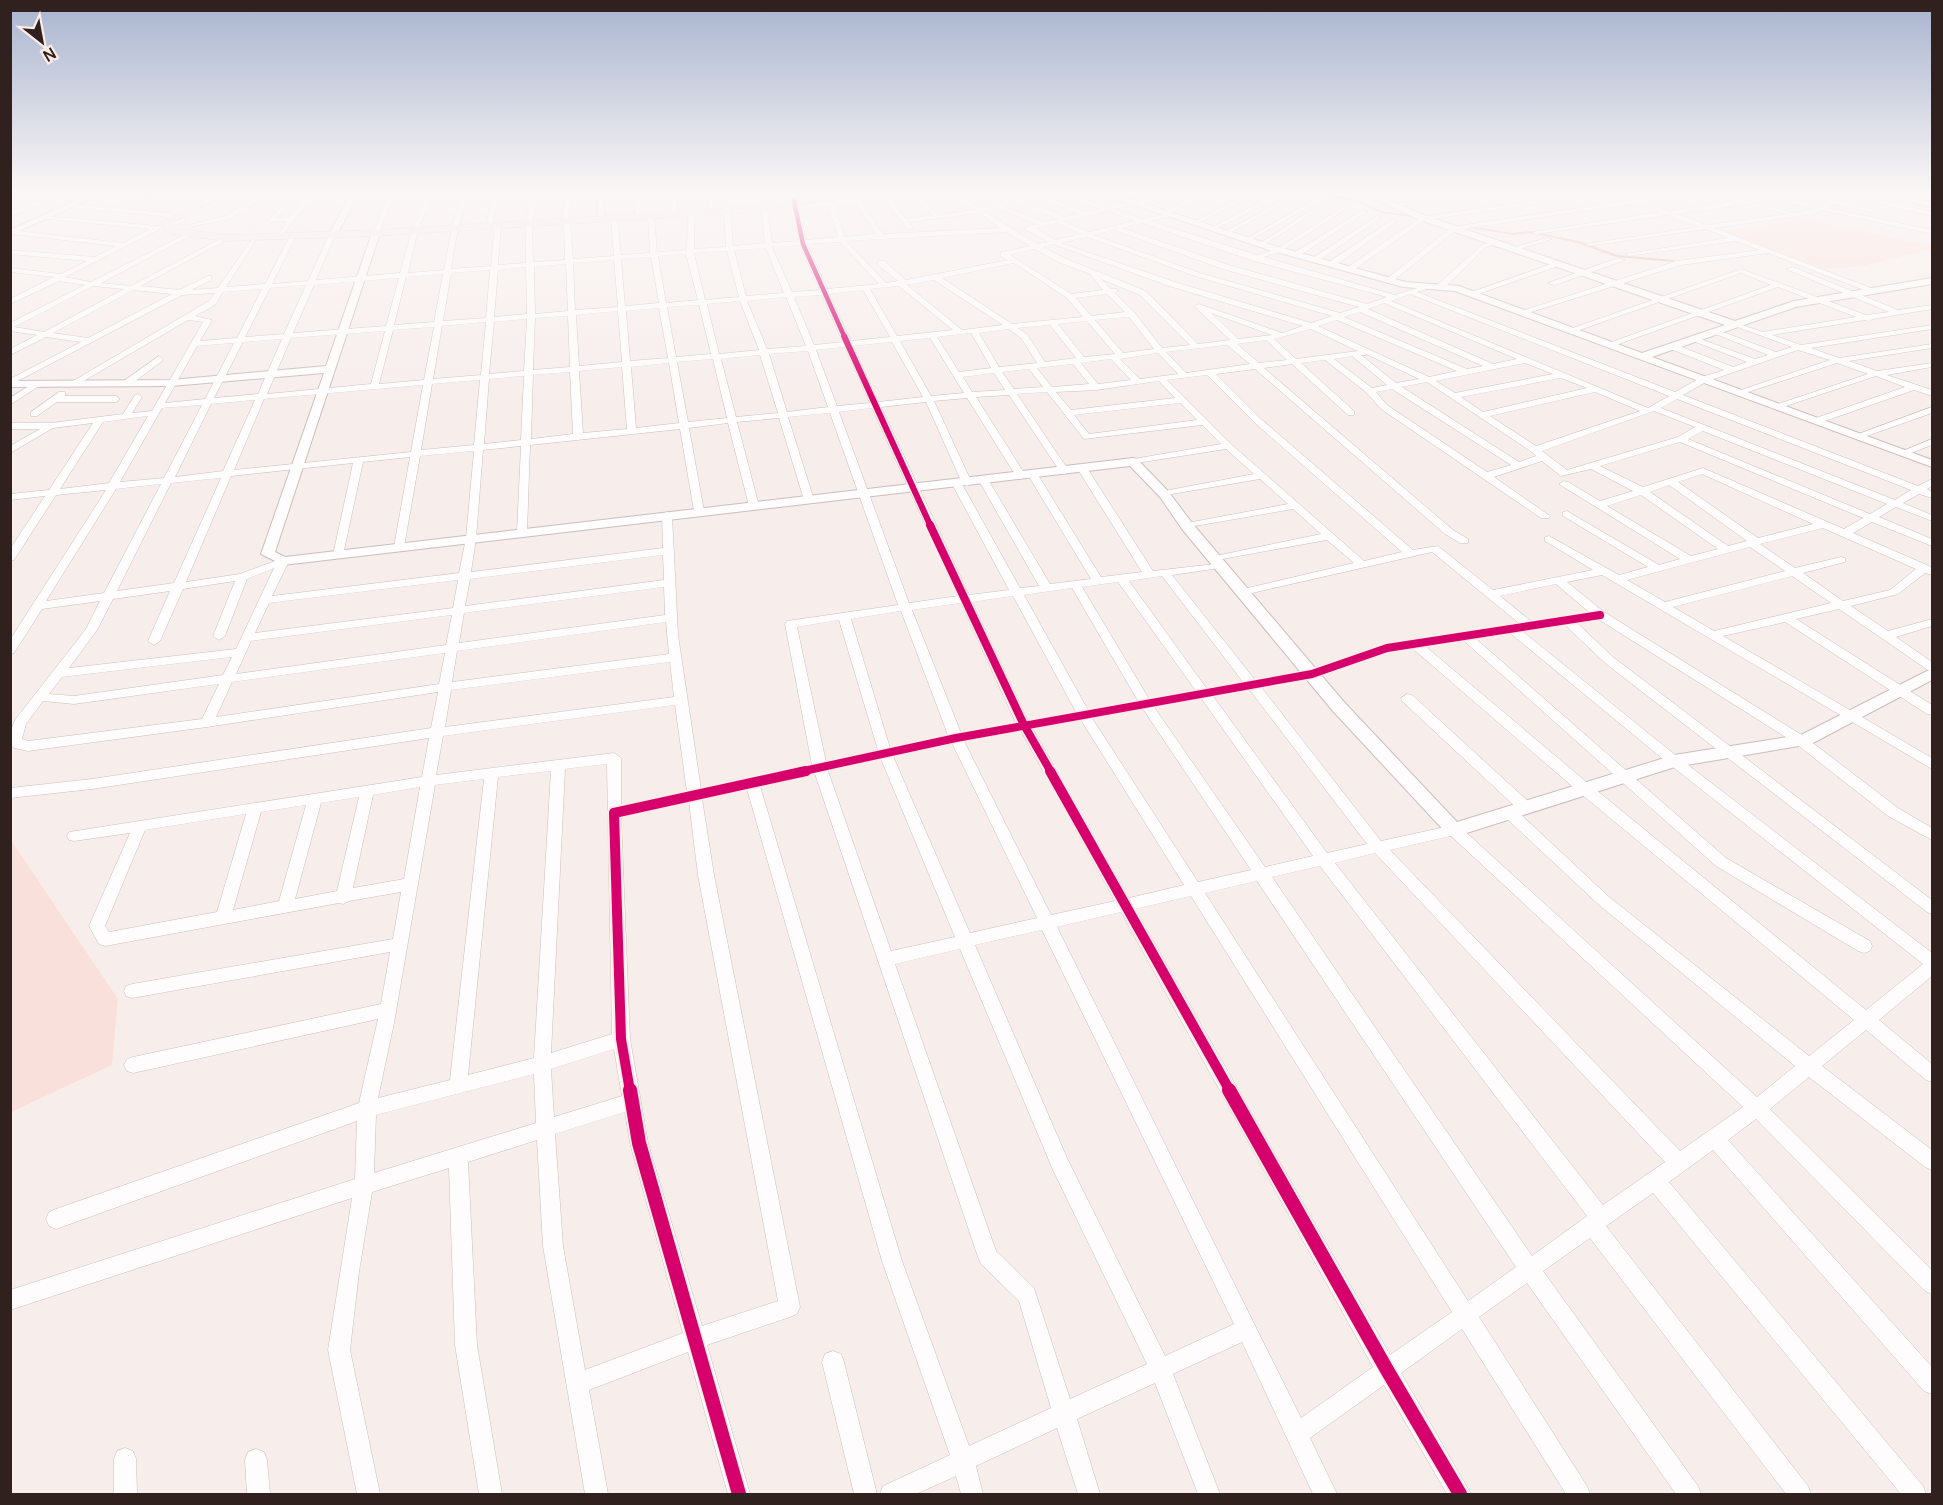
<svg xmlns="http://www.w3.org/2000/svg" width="1943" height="1505" font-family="Manrope,sans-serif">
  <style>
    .green { fill: #fae0da }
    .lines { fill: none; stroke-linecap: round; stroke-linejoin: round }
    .stream { stroke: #e8b5aa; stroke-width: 2 }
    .minor-casing { stroke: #cabebc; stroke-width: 1 }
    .tertiary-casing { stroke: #cabebc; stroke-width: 2 }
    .primary-casing { stroke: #d2cccb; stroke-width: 1 }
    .minor { fill: #fefcfc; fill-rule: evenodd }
    .tertiary { fill: #fefcfc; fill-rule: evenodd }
    .primary { fill: #f3e8e6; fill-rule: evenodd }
    .cycleway-far4-casing { stroke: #fcebe7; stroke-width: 7 }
    .cycleway-far3-casing { stroke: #fcebe7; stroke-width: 8 }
    .cycleway-far2-casing { stroke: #fcebe7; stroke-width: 11 }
    .cycleway-far1-casing { stroke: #fcebe7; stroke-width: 14 }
    .cycleway-casing { stroke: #fcebe7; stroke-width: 17 }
    .cycleway-far4 { stroke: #d6006c; stroke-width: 4.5 }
    .cycleway-far3 { stroke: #d6006c; stroke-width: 6 }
    .cycleway-far2 { stroke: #d6006c; stroke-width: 8 }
    .cycleway-far1 { stroke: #d6006c; stroke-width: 10 }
    .cycleway { stroke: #d6006c; stroke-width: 14 }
  </style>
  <rect width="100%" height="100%" fill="#f7eeec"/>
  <path class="green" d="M1805,218L1932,246V249L1862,266L1825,269L1721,231Z
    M13,843L118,999L112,1065L11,1112L10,844Z"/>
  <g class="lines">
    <path class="stream" d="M1267,191H1294
      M1308,191L1357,201L1382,212L1415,217
      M1469,227L1514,234L1531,232L1578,242L1617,256L1674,261"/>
    <g class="minor-casing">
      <path id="minor" d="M60,191H69L10,217V212L40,200L10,199V195L47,197Z
        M311,191L317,192L284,233H280L287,221L271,222L269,219L292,196L294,199L277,218L290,217Z
        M404,191L395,193L379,233L376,235L373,233L389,194L354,196L351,194L369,191Z
        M427,191H433L420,227L418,229L408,273L444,270L452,227L463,191H469L458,227L451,269L491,266L495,224L498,222L501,224L498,265L526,263V223L529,221L532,223L533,262L565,260L564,221L567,219L570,221L573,259L614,256L611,218L614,216L617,218L621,255L650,253L648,216L651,214L654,216L657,252L687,250L688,213L691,211L694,213V249L726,247L724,211L727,209L730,211L733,246L765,243L761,208L764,206L767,208L772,243L799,241L792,200H796L798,205L911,192L944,191L917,196L940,215L974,210L948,191H955L980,208L1007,199L989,191H998L1065,217L1079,214L1022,191H1031L1086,212L1100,209L1053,191H1062L1107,207L1133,201L1136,203L1159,191H1167L1139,206L1134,205L1114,209L1143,219L1161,215L1162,213L1204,191H1212L1170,213L1171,216L1150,221L1257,255L1277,249L1349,203L1351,206L1281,251L1264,257L1395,295L1430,284V288L1417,292L1675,392L1702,377L1724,370L1668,348V344H1674L1733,367L1747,362L1688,339L1695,337L1755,359L1768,355L1708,331L1715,329L1776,352L1792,347L1729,324L1733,322L1763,332L1856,317L1778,287L1613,346L1606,344L1771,285L1741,273L1574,332L1567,330L1741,269L1866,315L1889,312L1786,269L1793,267L1898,310L1932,305V309L1873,319L1869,321L1865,320L1772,335L1801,345L1932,325V329L1811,348L1839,358L1932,344V348L1849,361L1877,371L1932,363V367L1887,375L1932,390V396L1914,390L1819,423H1813V419L1905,387L1876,376L1780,408L1772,406L1868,374L1837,363L1742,394L1735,392L1830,360L1798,350L1708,381L1683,395L1918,486L1932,479V486L1927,489L1932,492V498L1919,494L1903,503L1932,515V521L1896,507L1879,517L1932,539V546L1872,522L1853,533L1929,566L1932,568V575L1925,573L1898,594L1851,606L1888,631L1932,619V626L1896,637L1932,662V671L1928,670L1839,609L1796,619L1932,705V715L1927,714L1785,622L1723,636L1932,758V769L1602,575L1567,582L1604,612L1805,737L1898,808L1932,828V840L1888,816L1795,743L1598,619L1576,622L1613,657L1932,900V914L1927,912L1605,663L1564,624L1522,631L1679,758L1932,953V976L1879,1020L1932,1064V1082L1926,1080L1866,1030L1822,1066L1932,1150V1170L1925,1167L1809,1077L1770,1109L1932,1270V1294L1925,1291L1756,1119L1728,1140L1932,1367V1394L1924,1391L1713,1150L1669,1182L1923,1486L1926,1494H1901L1653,1193L1606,1226L1808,1486L1811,1494H1786L1590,1238L1543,1271L1698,1486L1701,1494H1676L1527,1283L1479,1317L1587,1486L1590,1494H1566L1462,1329L1401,1373L1471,1494H1447L1384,1385L1310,1438L1337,1494H1313L1242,1342L1173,1374L1220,1494H1198L1155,1383L1077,1419L1100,1494H1078L1057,1428L976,1466L983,1494H961L956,1476L916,1494H880L883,1486L950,1455L882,1261L747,789L702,799L714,875L800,1307L797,1314L790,1317L707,1345L750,1494H728L688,1352L589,1390L608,1494H585L543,1246L537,1140L468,1162L477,1345L502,1494H479L455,1345L449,1168L372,1192L359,1272L350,1350L380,1494H357L328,1350L352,1198L10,1310V1290L355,1179L357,1121L56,1229L49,1226L46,1219L49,1212L56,1209L359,1103L378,1019L133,1073L127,1071L124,1065L127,1059L133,1057L381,1004L390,952L132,998L126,996L124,991L126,986L132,984L393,939L401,892L349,901L343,904L339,903L105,946L99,944L89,926L130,833L74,841L69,840L67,836L69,832L422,777L429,738L92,789L10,798V788L92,779L431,728L438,692L207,727L28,751L14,748L10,744V733L15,720L86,629L100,601L42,609L14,653L10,654V640L106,490L56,495L14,560L10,561V549L45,496L10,500V494L49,490L93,423L53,428L10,453V446L40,429H10V423H51L123,414L135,395L138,394L142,397L132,413L152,411L203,322L188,320L75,386L68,384L209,301L215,293L182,295L10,385V379L81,342L46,337L10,355V349L37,335L10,331V323L85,285L59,281L10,304V299L54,277L10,272V268L61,274L87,261L10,254V250L95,257L116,246L11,234L10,230L123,243L150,229L41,218L44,216L158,226L184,219L187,221L160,229L65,277L91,282L190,232L192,235L101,283L131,286L226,236L228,239L141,286L179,290L208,276H211V280L191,290L218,288L254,236L257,238L226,287L265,284L290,236L293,234L296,236L272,284L308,281L329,235L332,233L335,235L316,280L400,273L412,230L414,228ZM910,196L933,215L906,219L890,199ZM883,199L908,229L913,228L909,222L979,213L1000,228L883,234L861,202ZM1013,201L1058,219L1043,222L1001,205ZM855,202L876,234L844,237L835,205ZM828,205L838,237L806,240L799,209ZM995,207L1036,224L1024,228L1048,242L1037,244L984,211ZM1107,211L1135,221L1088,232L1064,221ZM1057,223L1081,234L1055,240L1036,228ZM1142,223L1251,260L1387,297L1367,304L1229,265L1122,228ZM1114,230L1223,269L1359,307L1340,313L1200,273L1094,235ZM1006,232L1030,246L1001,252V256L1008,260L906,280L884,261H878V265L898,281L886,283L846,241ZM1087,237L1195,276L1332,316L1311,323L1175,282L1061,243ZM839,242H840L879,284L827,289L807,244ZM1053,244L1169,286L1303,326L1282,333L1199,304L1195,306L1196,308L1230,340L1198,344L1146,291L1064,258L1043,247ZM800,245L820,290L792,292L772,247ZM766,248L784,293L746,296L734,250ZM1035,249L1058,262L1090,274L1103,290L1071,294L1010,255ZM727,251L739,297L705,300L694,253ZM686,254L698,300L666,303L658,256ZM651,257L659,303L625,306L621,259ZM614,260L618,307L575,310L573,263ZM1014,263L1067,298L1083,317L1012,324L942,278ZM566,264L568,311L535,314L534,267ZM526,267L527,314L494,317L498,270ZM490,270L486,318L443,321L451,273ZM443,274L434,322L394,325L406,277ZM399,278L386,326L293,333L314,285ZM1101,279L1140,295L1190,345L1162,348L1134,312L1115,293L1118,291L1117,289H1111ZM934,280L1003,325L962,330L907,285ZM306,285L284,334L245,337L270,288ZM93,286L124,289L44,332L14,327ZM899,286L953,330L897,336L870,289ZM262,289L237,338L200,341L212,320L195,316L215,305L223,292ZM133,290L172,294L88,338L53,333ZM863,290L890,337L851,341L829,294ZM1107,294L1125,312L1091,316L1076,298ZM1410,294L1669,396L1648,408L1391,301ZM822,295L843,342L814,345L794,297ZM786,297L806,346L767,349L747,301ZM740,301L759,350L719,354L707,304ZM1384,303L1517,359L1493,364L1368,309ZM699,305L711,354L676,357L667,307ZM659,308L668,358L630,361L626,311ZM618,311L622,362L579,366L576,315ZM1360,312L1483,366L1467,369L1344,317ZM1211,313L1272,335L1238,339ZM568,316L570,367L533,370L535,318ZM1129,317L1154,349L1123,353L1095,320ZM527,319L524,371L489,374L494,322ZM1337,320L1457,371L1429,377L1318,326ZM1087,321L1115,354L1084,357L1058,324ZM486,322L481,375L433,379L442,326ZM1050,325L1076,358L1045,362L1027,334L1018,328ZM434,327L424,380L379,384L393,330ZM1009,329L1021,338L1037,363L999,367L979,333ZM1311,329L1358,351L1296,359L1274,339ZM385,331L371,384L267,394L291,338ZM971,333L991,368L959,372L937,337ZM930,338L964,393L931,396L900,341ZM282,339L258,394L214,398L243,342ZM1266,340L1287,360L1259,363L1237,344ZM892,342L923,397L878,402L853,346ZM234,343L205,399L165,403L197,346ZM1227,345L1250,364L1186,373L1166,352ZM845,347L870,403L837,406L816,350ZM808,351L828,407L787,412L769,354ZM1158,353L1178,374L1140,379L1120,359ZM760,355L778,413L736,417L721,359ZM1366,355V354L1419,379L1396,383L1361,355ZM1352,356L1387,385L1372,388L1334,359ZM713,359L727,418L688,422L677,362ZM1111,359L1131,380L1098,384L1081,363ZM1325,360L1367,393L1381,409L1541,518H1549L1550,516L1494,477L1542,461L1561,476L1591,469L1633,491L1600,501L1568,482L1564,481L1559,484L1680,559L1659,565L1567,511L1563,512V516L1648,567L1619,575L1549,536L1545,537V541L1593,570L1493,590L1438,546L1413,550L1261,419L1216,374L1255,369L1445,534L1460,543H1468V539L1453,530L1264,368L1292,364L1348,415H1354V411L1301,363ZM669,363L679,423L636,428L631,367ZM1525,363L1553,374L1455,393L1436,381ZM1073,364L1089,384L1052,387L1037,368ZM622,367L627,429L583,433L579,371ZM1029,369L1043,387L1014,389L1002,372ZM570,372L573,434L531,439L533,375ZM994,373L1005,390L972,392L963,377ZM1207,375L1255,423L1402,552L1364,561L1231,444L1167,380ZM524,376L521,440L484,444L489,379ZM1561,378L1587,388L1483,412L1461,397ZM480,380L474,445L421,450L432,384ZM1159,381L1175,398L1071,410L1056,392L1096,390ZM1427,382L1532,452L1536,456L1519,462L1402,387ZM423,385L411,452L234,470L264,399ZM1392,389L1511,465L1487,472L1387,405L1376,392ZM1047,392L1084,439L1202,425L1221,444L1133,459L1130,460V464L1226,449L1254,474L1164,491L1160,492V496L1260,479L1288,504L1187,523L1183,524V528L1293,509L1321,534L1215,556L1211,557V561L1327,540L1354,563L1239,590V594L1243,595L1432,552L1520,624L1387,644L1310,670L1255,680L1172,575L1220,568L1224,567V563L1153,571L1087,468L1082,465L1077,468L1142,572L1101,577L1038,475L1033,472L1028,475L1091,579L1050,584L989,481L984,478L980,479L979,481L1039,586L1020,588L962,484L957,481L952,484L1009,590L969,595L881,407L926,402L962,483L967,486L972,483L934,401L967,398L1016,476L1021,479L1026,476L976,397L1009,395L1061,473L1064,474L1069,471L1017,394ZM1595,392L1640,411L1536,446L1490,416ZM1677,399L1911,490L1895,500L1661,408ZM255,400L223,471L175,477L211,404ZM1180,403L1197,420L1089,434L1074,415ZM202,405L164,478L120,482L162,408ZM872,408L958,596L909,603L839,412ZM1654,411L1695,427L1678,437L1567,470L1542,451ZM830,413L898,605L787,621L785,624L812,765L701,789L678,635L672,515L667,512L662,515L663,548L471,572L476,538L483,450L521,446L517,532L522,535L527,532L530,445L680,429L694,511L699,514L704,511L689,428L728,423L749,506L754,509L759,506L737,422L779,418L804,500L809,503L814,500L788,417ZM148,416L109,483L60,489L103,422ZM1703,431L1887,504L1870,514L1688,439ZM1680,442L1863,518L1844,529L1703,468L1643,487L1600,466ZM474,451L466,538L459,573L272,596L289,561L283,558L240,574L186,582L231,476L353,463L333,555L338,558L343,555L363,462L410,457L394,547L399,550L404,547L420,456ZM1702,474L1813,524L1758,538L1678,482ZM221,478L174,583L117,591L171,483ZM161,484L104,593L46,601L116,489ZM1669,485L1747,541L1728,546L1650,492ZM1641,495L1718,549L1691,556L1607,506ZM1823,528L1916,569L1890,590L1843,601L1803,573L1845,562V558L1841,557L1795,568L1760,544ZM1750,547L1785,571L1665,602L1627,580ZM663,555L664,580L465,606L470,579ZM274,568L236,649L69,668L97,630L113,599L170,591L148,641L154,645L160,641L183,589L235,581L213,636L219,640L225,636L247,579ZM1162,576L1243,682L1207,689L1129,581ZM1792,576L1831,603L1714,631L1673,607ZM458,580L453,608L255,633L269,603ZM1118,582L1196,691L1149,699L1082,587ZM1556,584L1590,613L1532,622L1500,596ZM664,587L665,615L459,643L464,613ZM1072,588L1138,701L1088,710L1024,595ZM1013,596L1076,712L1028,721L972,602ZM961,603L1016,723L961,733L912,610ZM901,611L948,735L890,748L851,619ZM452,615L446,645L236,674L251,641ZM839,620L878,750L826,762L797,627ZM666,622L669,654L452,682L457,651ZM1510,633L1669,764L1923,964L1866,1010L1590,785L1425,646L1463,640L1716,866L1858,951L1864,953L1870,951L1872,946L1870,941L1726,858L1475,638ZM1412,648L1580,793L1854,1020L1809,1056L1608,896L1515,809H1505L1503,813L1505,817L1598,904L1795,1066L1757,1097L1459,826L1454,825L1381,841L1261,687L1312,678L1389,651ZM445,653L439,684L216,717L232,682ZM232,657L223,675L74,696L49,694L62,677ZM670,662L674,697L445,727L451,690ZM219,684L202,719L28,741L22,739L26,724L43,701L74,704ZM1249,689L1367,844L1327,853L1213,696ZM1201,698L1313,856L1265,867L1154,707ZM675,705L687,792L621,806V758L614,753L436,775L443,736ZM1143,709L1251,870L1198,882L1092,718ZM1081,720L1184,885L1129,898L1033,729ZM1021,731L1115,901L1051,915L964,741ZM952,743L1037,918L970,933L893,756ZM881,759L955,937L891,951L828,771ZM607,764L612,1034L551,1053L565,769ZM551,771L534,1058L468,1075L498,777ZM815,774L978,1257L981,1264L1019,1301L1051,1408L969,1446L902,1261L760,786ZM484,779L450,1080L378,1098L394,1023L435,785ZM420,787L404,879L353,888L373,795ZM359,797L337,891L295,899L321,803ZM689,802L698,875L778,1301L702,1326L648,1143L630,1039L621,817ZM306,805L279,901L233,910L261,812ZM246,814L217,912L109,932L105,926L145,830ZM1451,836L1743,1107L1680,1151L1390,850ZM1375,853L1665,1162L1603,1205L1335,863ZM1320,866L1587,1216L1532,1256L1272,877ZM1257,881L1516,1267L1468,1301L1205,893ZM1191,896L1452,1312L1390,1355L1135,909ZM1121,912L1373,1367L1301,1418L1057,927ZM1042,930L1234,1324L1165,1356L1067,1158L975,945ZM960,949L1053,1170L1147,1364L1070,1399L1034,1288L996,1251L895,964ZM614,1049L622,1096L554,1117L551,1069ZM534,1074L536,1123L374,1173L376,1115ZM625,1112L630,1143L683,1333L585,1370L563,1246L555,1134Z
        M493,191H499L493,222L490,224L487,222Z
        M530,191H536L533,219L530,221L527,219Z
        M565,191H571L569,217L566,219L563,217Z
        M597,191H603L604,215L601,217L598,215Z
        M633,191H639L641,217L636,216Z
        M669,191H675L677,212L672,211Z
        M705,191H711L714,209L709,208Z
        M740,191H746L749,207L744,206Z
        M773,191H779L782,202H778Z
        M1254,191H1262L1196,224L1191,223Z
        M1281,191H1291L1214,230L1209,229Z
        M1386,191H1404L1371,197L1368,195Z
        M1484,191H1502L1394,207L1391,205Z
        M1602,191H1619L1425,220L1352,271L1345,269L1421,217Z
        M1691,191H1706L1794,213L1815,209L1738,191H1750L1820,206L1828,202L1783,191H1795L1877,210L1875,213L1834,204L1827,208L1932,230V234L1822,210L1814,214L1714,228L1876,290L1869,292L1768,253L1681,265L1522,315V311L1677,261L1760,250L1735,241L1629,256L1625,254L1728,238L1706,229L1589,246L1586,244L1698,227L1668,215L1536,234L1533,232L1661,212L1637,203L1456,230L1392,282L1385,280L1452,227ZM1698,193L1733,201L1670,211L1645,202ZM1740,203L1787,214L1707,225L1677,214L1728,207Z
        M1827,191H1839L1932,212V216Z
        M1917,191L1932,192V196L1918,192Z
        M1182,193L1187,194L1153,210L1148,209Z
        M220,194H262L265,196L230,219L189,227V225L226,216L255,198L222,197Z
        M1324,194L1326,197L1249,241L1244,240Z
        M1289,197L1294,198L1228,234L1223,233Z
        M71,204L179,214L182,216L179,218L69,207Z
        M1363,210L1368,211L1299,256L1292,254Z
        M1310,211L1315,212L1264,245L1259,244Z
        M1377,216L1382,217L1318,261L1311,259Z
        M1392,220L1397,221L1335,266H1329V262Z
        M1547,238L1552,239L1516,250L1512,248Z
        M1498,240L1500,243L1486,247L1443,289H1437V285L1482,245Z
        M1618,258L1625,260L1555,285L1548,283Z
        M1557,262L1564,264L1473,296L1466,294Z
        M159,356L163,359L162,361L130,385H124V381Z
        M35,382L42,384L10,405V398Z
        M59,392H65V396H116L120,399L116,402H57L37,416H31V412Z
        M1932,407V413L1861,438L1853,436Z
        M1932,439V445L1903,456L1898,453Z
        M1407,694L1412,695L1531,804L1533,808L1531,812H1521L1402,701L1401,698Z
        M833,1351L841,1354L844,1362L877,1494H854L822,1362L825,1354Z
        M125,1448L133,1451L136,1459L137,1494H114V1459L117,1451Z
        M256,1449L264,1452L267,1460L270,1494H247L245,1460L248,1452Z"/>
    </g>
    <g class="tertiary-casing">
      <path id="tertiary" d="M97,191H108L10,235V230Z
        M222,191H233L203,206L196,204Z
        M352,191H360L339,231L332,233L331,231Z
        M1093,191H1105L1275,246L1406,282L1459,286L1642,353L1725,325L1420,220L1357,191H1368L1426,216L1735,321L1794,301L1932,278V284L1796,307L1652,357L1932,460V467L1455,291L1403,287L1269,250Z
        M1865,191H1880L1932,203V207Z
        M376,231L380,233L275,552L285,557L1133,458L1137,459L1168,491L1192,523L1344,702L1457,822L1674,755L1801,735L1927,671L1932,669V680L1811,744L1675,767L1454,837L1448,835L1332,710L1182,529L1160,497L1130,466L283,565L261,554L324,373L171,386L10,387V381L171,380L326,366L372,233Z"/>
    </g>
    <g class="primary-casing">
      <path id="primary" d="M102,191H131L204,201V205L170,225L174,228L226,235L376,230L747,207L836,191H858L853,194L747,213L376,236L226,241L171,234L159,226L161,222L190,205L107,194Z"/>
    </g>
    <use href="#minor" class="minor"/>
    <use href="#tertiary" class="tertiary"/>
    <use href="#primary" class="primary"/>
    <g class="cycleway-far4-casing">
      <path id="cycleway-far4" d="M794,201L803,244L845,338"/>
    </g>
    <g class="cycleway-far3-casing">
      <path id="cycleway-far3" d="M844,336L931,527"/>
    </g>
    <g class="cycleway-far2-casing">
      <path id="cycleway-far2" d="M930,525L1024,725L1051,772
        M799,772L956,738L1312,674L1387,648L1600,615"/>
    </g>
    <g class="cycleway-far1-casing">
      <path id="cycleway-far1" d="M1050,771L1230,1091
        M630,1091L621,1039L614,813L806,771"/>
    </g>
    <g class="cycleway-casing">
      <path id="cycleway" d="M630,1090L639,1143L739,1494
        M1229,1090L1387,1370L1460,1494"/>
    </g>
    <use href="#cycleway-far4" class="cycleway-far4"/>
    <use href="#cycleway-far3" class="cycleway-far3"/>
    <use href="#cycleway-far2" class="cycleway-far2"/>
    <use href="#cycleway-far1" class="cycleway-far1"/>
    <use href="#cycleway" class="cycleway"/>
  </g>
  <linearGradient id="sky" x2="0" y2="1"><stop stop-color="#a8b4cf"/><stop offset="0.48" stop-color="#fbf7f6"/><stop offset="1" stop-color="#fbf7f6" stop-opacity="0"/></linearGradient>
  <rect width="1943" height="402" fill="url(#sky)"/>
  <rect width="1943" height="1505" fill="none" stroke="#30211e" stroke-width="24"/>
  <g transform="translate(42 42) rotate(149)" stroke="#fcebe7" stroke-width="4.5" paint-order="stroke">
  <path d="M0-4.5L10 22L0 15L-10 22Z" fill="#30211e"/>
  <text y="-9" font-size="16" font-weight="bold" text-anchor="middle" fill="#30211e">N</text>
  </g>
</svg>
